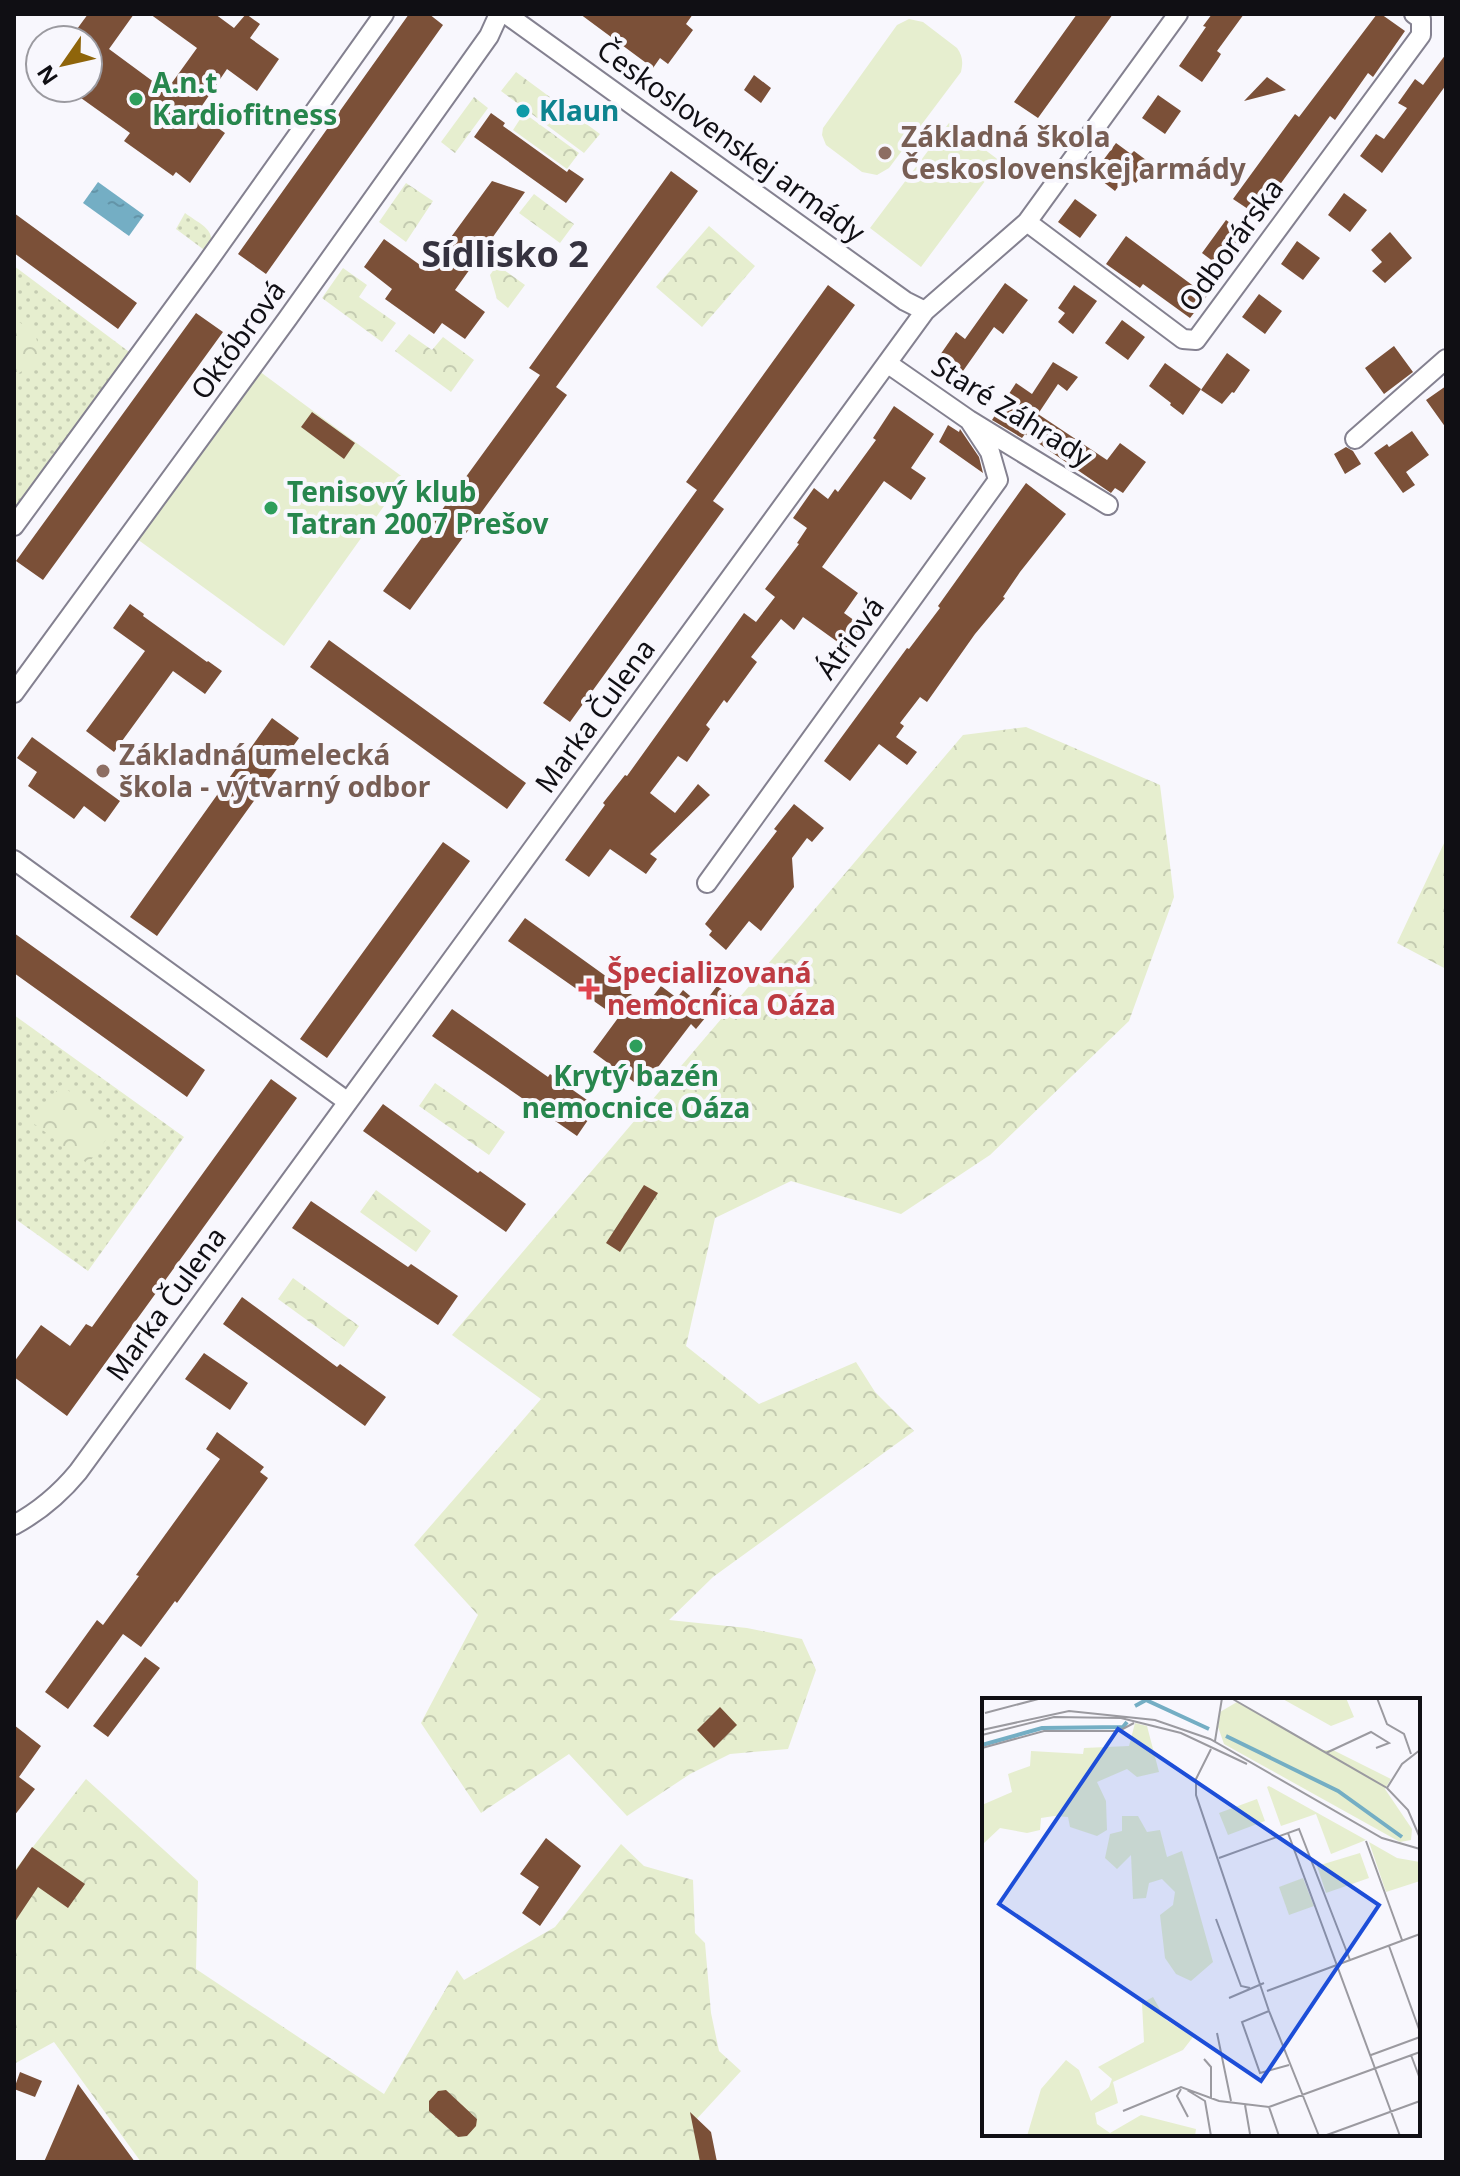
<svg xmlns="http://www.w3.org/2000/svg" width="1460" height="2176" font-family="'Noto Sans',sans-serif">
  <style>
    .grass { fill: url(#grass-dots) }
    .forest { fill: url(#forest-crowns) }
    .pitch { fill: #e6eecf }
    .water { fill: url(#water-ripples) }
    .building { fill: #7b5038 }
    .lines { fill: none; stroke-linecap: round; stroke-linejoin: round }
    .minor-casing { stroke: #848190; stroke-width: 22 }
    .minor { stroke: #fff; stroke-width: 18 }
    .leisure-dot { fill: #2e9e5b; stroke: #f8f7fd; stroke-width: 3 }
    .culture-dot { fill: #0f9aa8; stroke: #f8f7fd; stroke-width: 3 }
    .education-dot { fill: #8d6e63; stroke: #f8f7fd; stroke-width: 3 }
    .health-dot { fill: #e0444e; stroke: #f8f7fd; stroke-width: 3 }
    .labels { text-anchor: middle; stroke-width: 8; stroke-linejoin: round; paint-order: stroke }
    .leisure-label { font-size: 28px; font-weight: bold; fill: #27864d; stroke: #f8f7fd; text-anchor: start }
    .culture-label { font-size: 28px; font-weight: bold; fill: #0d838f; stroke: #f8f7fd; text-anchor: start }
    .education-label { font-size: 28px; font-weight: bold; fill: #785e54; stroke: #f8f7fd; text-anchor: start }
    .street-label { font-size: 28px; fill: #100f14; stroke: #f8f7fd }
    .health-label { font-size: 28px; font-weight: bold; fill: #be3a42; stroke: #f8f7fd; text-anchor: start }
    .district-label { font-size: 36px; font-weight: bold; fill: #35323f; stroke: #f8f7fd }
    .inset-river { fill: none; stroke: #74aec4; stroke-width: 4 }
    .inset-road { fill: none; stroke: #9b9aa0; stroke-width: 2 }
    .view { fill: #1d4ed8; fill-opacity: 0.15; stroke: #1d4ed8; stroke-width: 4 }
    .inset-edge { fill: none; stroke: #100f14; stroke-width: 4 }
  </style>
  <defs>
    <pattern id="grass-dots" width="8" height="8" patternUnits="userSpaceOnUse" patternTransform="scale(2)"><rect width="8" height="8" fill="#e6eecf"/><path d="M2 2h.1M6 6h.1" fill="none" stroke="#c4cbb1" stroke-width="1.8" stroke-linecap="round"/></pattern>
    <pattern id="forest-crowns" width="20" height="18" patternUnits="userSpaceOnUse" patternTransform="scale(2)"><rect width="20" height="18" fill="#e6eecf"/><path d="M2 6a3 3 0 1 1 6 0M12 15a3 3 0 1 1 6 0" fill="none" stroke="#c4cbb1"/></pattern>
    <pattern id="water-ripples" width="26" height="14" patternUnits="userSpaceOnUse" patternTransform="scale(2)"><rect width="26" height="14" fill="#74aec4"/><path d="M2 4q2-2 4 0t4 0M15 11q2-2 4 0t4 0" fill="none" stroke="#6394a8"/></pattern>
  </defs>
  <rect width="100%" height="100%" fill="#f8f7fd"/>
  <path class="grass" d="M185,213C201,225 220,231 207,252L176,229Z
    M14,266L132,354L16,511L14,509Z
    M14,1015L184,1137L88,1271L14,1218Z"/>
  <path class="forest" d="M516,72L600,134L584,153L501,91Z
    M474,97L488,108L455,153L441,142Z
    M524,113L579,153L567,169L513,130Z
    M406,183L433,201L406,242L379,222Z
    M534,194L574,224L560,243L519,213Z
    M709,226L755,266L702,327L656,287Z
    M497,265L525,285L508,308L497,299L490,275Z
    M343,268L367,285L359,297L396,323L382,342L322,298Z
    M14,318L35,334L42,359L14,376Z
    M409,334L432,350L443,337L474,360L451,392L395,351Z
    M1026,727L1160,785L1174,897L1129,1021L990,1155L901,1214L791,1181L715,1218L686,1346L759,1404L856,1362L875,1392L914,1431L713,1577L669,1620L747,1628L802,1639L816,1670L788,1749L730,1754L690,1774L627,1816L569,1754L481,1813L421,1723L478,1615L414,1545L541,1399L452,1335L963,735Z
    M1446,839V969L1397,943Z
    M435,1083L505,1132L489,1155L419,1106Z
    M61,1085L116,1126L88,1164L33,1123Z
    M376,1190L431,1231L416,1252L360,1212Z
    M293,1278L359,1326L344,1347L278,1299Z
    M86,1779L198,1881L196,1969L384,2094L457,1970L464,1980L555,1927L621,1844L644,1866L693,1880L695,1933L705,1943L711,2013L719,2051L741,2071L694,2122L718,2162H141L54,2042L14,2064V1871Z"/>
  <path class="pitch" d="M909,19L923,22L957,48C963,56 963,63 961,72L889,168L877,175L862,172L826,145L822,135L823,128L897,25Z
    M949,123L1000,161L921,267L870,228Z
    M259,371L404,478L284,646L137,539Z"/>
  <path class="water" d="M98,182L144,215L129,236L83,203Z"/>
  <path class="building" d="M88,14H134L109,49L166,91L197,48L150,14H215L234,28L246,14L260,24L250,38L279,59L257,91L227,69L197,113L225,133L190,183L176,172L173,176L124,141L130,133L67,88H88V40H69Z
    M409,14H429L443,25L266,274L238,254Z
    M580,14H693L686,24L693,30L668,64L660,58L653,68Z
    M1077,14H1113L1038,118L1014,102Z
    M1212,14H1244L1217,51L1221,54L1218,59L1202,82L1179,66L1206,27L1203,26Z
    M1377,14H1381L1405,31L1373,77L1368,73L1335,120L1330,116L1265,205L1256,198L1248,209L1233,199L1295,114L1299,117Z
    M1446,54V85L1382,173L1360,156L1376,134L1384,139L1407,108L1398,103L1415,79L1423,85Z
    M754,75L771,88L761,103L744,90Z
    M1267,77L1286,90L1244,101Z
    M1158,95L1181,111L1165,134L1142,118Z
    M491,113L505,123L503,126L567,172L569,169L584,179L566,203L474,137Z
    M1116,143L1131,154L1134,151L1150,163L1136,183L1126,176L1115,191L1093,174Z
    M671,171L698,191L556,387L567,395L410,610L383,591L540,375L529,368Z
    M492,181L525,192L455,290L485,312L465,339L442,323L434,334L385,299L392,289L364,267L384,239L427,270Z
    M1344,193L1367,210L1350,232L1328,215Z
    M1075,199L1097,215L1080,238L1058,222Z
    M14,213L137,303L118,329L14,253Z
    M1226,220L1249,237L1232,259L1225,255L1218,265L1202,253Z
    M1390,232L1412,258L1385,283L1372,271L1382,262L1371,250Z
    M1126,236L1207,296L1190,318L1143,284L1140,288L1106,264Z
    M1297,241L1320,258L1303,280L1281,264Z
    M1005,283L1028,300L1003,334L994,327L963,371L940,355L956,332L965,339Z
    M828,285L855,305L713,501L724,509L570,722L543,703L697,490L686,482Z
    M1074,285L1097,301L1073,334L1058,322L1065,313L1058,308Z
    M1259,294L1282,311L1265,334L1242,317Z
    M196,313L223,332L43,580L16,561Z
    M1122,320L1145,337L1128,360L1105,343Z
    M1394,346L1413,372L1384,394L1365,368Z
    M1227,353L1250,370L1234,393L1232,392L1222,404L1201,390Z
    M1053,362L1078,377L1067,391L1058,384L1038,414L1107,460L1120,443L1146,462L1123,493L1115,488L1111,493L1025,434L1022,438L992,420L1016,383L1032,394Z
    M1165,363L1201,389L1183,415L1170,405L1171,403L1149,386Z
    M1446,386V428L1426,400Z
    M894,406L934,434L911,468L926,478L911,500L884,481L822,567L858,593L844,613L862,626L846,648L803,617L794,630L781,619L751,657L757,662L727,703L724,700L706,725L710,729L687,762L678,756L650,793L675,813L698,784L710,795L650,854L657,859L646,874L610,849L589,877L565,860L605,805L603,803L625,775L627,776L744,613L756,622L775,597L765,589L799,544L797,543L807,528L793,518L814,488L828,499L835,489L838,492L876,440L873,438Z
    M312,412L355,443L344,459L301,427Z
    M948,425L959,432L960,429L979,457L983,473L939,442Z
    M1412,431L1429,455L1406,472L1415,485L1403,493L1374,453L1387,444L1389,447Z
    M1346,447L1353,451L1361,464L1345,474L1334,454Z
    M1026,483L1066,514L1020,572L1003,597L1005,598L975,634L927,702L920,697L900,723L904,726L896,737L917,752L907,765L879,744L850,781L824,761L907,648L909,649L940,608L938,606Z
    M130,604L144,614L143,616L207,662L208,661L222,671L205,694L173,671L114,752L86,731L145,651L113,628Z
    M329,640L526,783L507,809L310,667Z
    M272,718L299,738L157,936L130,917Z
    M32,737L120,801L105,822L84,806L74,819L28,786L37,772L17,758Z
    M794,804L824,828L812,842L807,838L792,858L794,887L761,931L749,921L726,950L709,935L712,931L705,924L777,831L774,829Z
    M443,842L470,861L327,1058L300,1039Z
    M525,918L646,1005L661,986L677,998L683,990L702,1006L717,986L732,996L716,1016L708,1010L710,1012L696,1029L691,1024L642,1088L593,1052L618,1018L508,941Z
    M14,933L205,1070L187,1097L14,973Z
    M452,1009L548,1077L550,1074L597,1107L577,1136L432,1036Z
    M271,1079L297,1098L67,1416L14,1377V1362L41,1325L70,1346L86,1324L92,1327Z
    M383,1104L478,1173L480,1171L526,1204L506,1232L363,1131Z
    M644,1185L658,1193L620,1252L606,1243Z
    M311,1201L408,1267L411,1264L458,1296L438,1325L292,1228Z
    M242,1297L337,1367L340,1364L386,1397L365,1426L223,1324Z
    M204,1353L248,1383L230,1410L185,1379Z
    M217,1432L264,1467L260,1472L268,1478L177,1603L175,1601L141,1647L123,1634L68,1709L45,1692L97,1620L103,1625L139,1576L136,1575L220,1459L206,1449Z
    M145,1657L160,1668L108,1737L93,1726Z
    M720,1707L737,1725L714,1748L697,1730Z
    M14,1725L41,1746L19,1777L35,1789L14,1816Z
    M546,1838L581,1866L540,1926L522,1913L539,1887L520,1874Z
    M32,1847L85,1884L68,1908L38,1887L14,1923V1873Z
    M20,2072L42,2081L35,2097L14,2089Z
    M78,2084L135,2162H44Z
    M446,2090L477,2119L476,2126L467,2136L458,2137L429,2111V2101L438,2091Z
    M690,2112L711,2132L717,2162H700Z"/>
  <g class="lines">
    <g class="minor-casing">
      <path id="minor" d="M506,14L905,301L925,311
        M1027,222L1183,339L1196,340L1421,35V19L1414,14
        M887,363L969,420L1108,505
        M1355,439L1446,359
        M14,526L206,264L384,14
        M14,693L288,318L489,36L499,14
        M14,860L348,1102
        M707,883L998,480L990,452L969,420
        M14,1525C40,1511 59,1495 78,1472L925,311L1027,222L1178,14"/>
    </g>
    <use href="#minor" class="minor"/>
  </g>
  <g class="leisure-dot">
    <circle cx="136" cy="99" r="8"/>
    <circle cx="271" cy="508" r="8"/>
    <circle cx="636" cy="1046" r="8"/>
  </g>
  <circle class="culture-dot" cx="523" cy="111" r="8"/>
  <g class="education-dot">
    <circle cx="885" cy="153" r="8"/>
    <circle cx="103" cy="771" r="8"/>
  </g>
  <path class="health-dot" d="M585 977h8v8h8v8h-8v8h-8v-8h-8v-8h8z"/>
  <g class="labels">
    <g class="leisure-label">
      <text x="152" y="93">A.n.t<tspan x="152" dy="32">Kardiofitness</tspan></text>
      <text x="287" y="502">Tenisový klub<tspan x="287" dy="32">Tatran 2007 Prešov</tspan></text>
      <text x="636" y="1086" text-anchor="middle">Krytý bazén<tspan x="636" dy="32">nemocnice Oáza</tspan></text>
    </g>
    <g class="culture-label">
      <text x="539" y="121">Klaun</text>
    </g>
    <g class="education-label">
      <text x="901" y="147">Základná škola<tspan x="901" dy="32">Československej armády</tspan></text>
      <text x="119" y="765">Základná umelecká<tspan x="119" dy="32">škola - výtvarný odbor</tspan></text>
    </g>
    <g class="street-label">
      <text transform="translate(731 141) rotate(36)" y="10">Československej armády</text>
      <text transform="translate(1231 245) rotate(-54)" y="10">Odborárska</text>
      <text transform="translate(238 340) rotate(-54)" y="10">Októbrová</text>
      <text transform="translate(1012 411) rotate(32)" y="10">Staré Záhrady</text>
      <text transform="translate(850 638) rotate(-54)" y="10">Átriová</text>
      <text transform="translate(595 716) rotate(-54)" y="10">Marka Čulena</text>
      <text transform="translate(166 1304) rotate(-54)" y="10">Marka Čulena</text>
    </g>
    <g class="health-label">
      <text x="607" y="983">Špecializovaná<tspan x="607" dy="32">nemocnica Oáza</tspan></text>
    </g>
    <g class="district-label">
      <text x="505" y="267">Sídlisko 2</text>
    </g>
  </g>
  <g transform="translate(982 1698)">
    <rect width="438" height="438" fill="#f8f7fd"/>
    <path d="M299,0H364L372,19L349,28ZM275,101L283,123L246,137L237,115ZM387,144L415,160L438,164V183L404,194ZM378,155L387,180L344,195L335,168Z" fill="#e6eecf"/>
    <path d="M255,4L340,52H351L409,81L403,91L430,131L429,142L418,144L242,46L236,29L238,14ZM153,25L165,28L177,74L155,79L145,71L115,84L124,103L125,132L115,138L88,129L86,119L72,118L59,120L58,132L45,135L18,130L0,147V107L30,94L26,76L48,68L49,53L101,56L102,50L147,48ZM285,89L287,88L384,142L349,156L334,116L299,128ZM140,118H156L165,134L178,132L185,159L200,153L231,264L209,283L194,276L183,260L178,217L191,207L193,194L180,181L167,185L164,200L151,201L149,157L135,171L123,160L128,136L140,133ZM171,299L184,322L211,339L201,352L131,384L136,405L113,415L115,426L128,435L159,417L214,431L213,438H45L59,391L84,362L97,372L109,403L127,389L130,381L116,369L162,344L160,305Z" fill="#e6eecf"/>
    <path d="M321,180L332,208L307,217L297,189Z" fill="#e6eecf"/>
    <path class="inset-river" d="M153,8L164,2L227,31M244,38L356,93L420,139M0,47L60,30L141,29L145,24"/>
    <path class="inset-road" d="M249,0L405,90L426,112L438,140M395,0L405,26L422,36L429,56M3,15L60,0M0,32L87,13L173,22L228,41L400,140L438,151M0,37L72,19L139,20L199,35L265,66M233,43L240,0M0,50L62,33H137L152,25M229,51L214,81V97L287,313L337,438M344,55L389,34L407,45L394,50M405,90L420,66L438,52M306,135L418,438M384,143L420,242M237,160L317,131L368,262M234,221L259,288L268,290M407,248L438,334M285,293L438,236M247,300L282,285M287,313L260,324L278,375L307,367M235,335L249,403M389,357L438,339M429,357L438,381M222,361L229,369V400M199,391L195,398L206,419M205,392L223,403L229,438M263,407L268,436M287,409L297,438M141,413L199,389L237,403L287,409L438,354M342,438L438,403"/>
    <path class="view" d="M136,31L397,207L279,383L17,206Z"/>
    <rect width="438" height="438" class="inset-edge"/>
  </g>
  <rect width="1460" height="2176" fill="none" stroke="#100f14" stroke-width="32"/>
  <g transform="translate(64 64) rotate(236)"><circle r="38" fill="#f8f7fd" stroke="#9b9aa0" stroke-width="2"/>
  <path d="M0-6L14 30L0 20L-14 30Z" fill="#8f650b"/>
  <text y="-12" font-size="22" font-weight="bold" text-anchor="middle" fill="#100f14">N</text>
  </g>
</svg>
